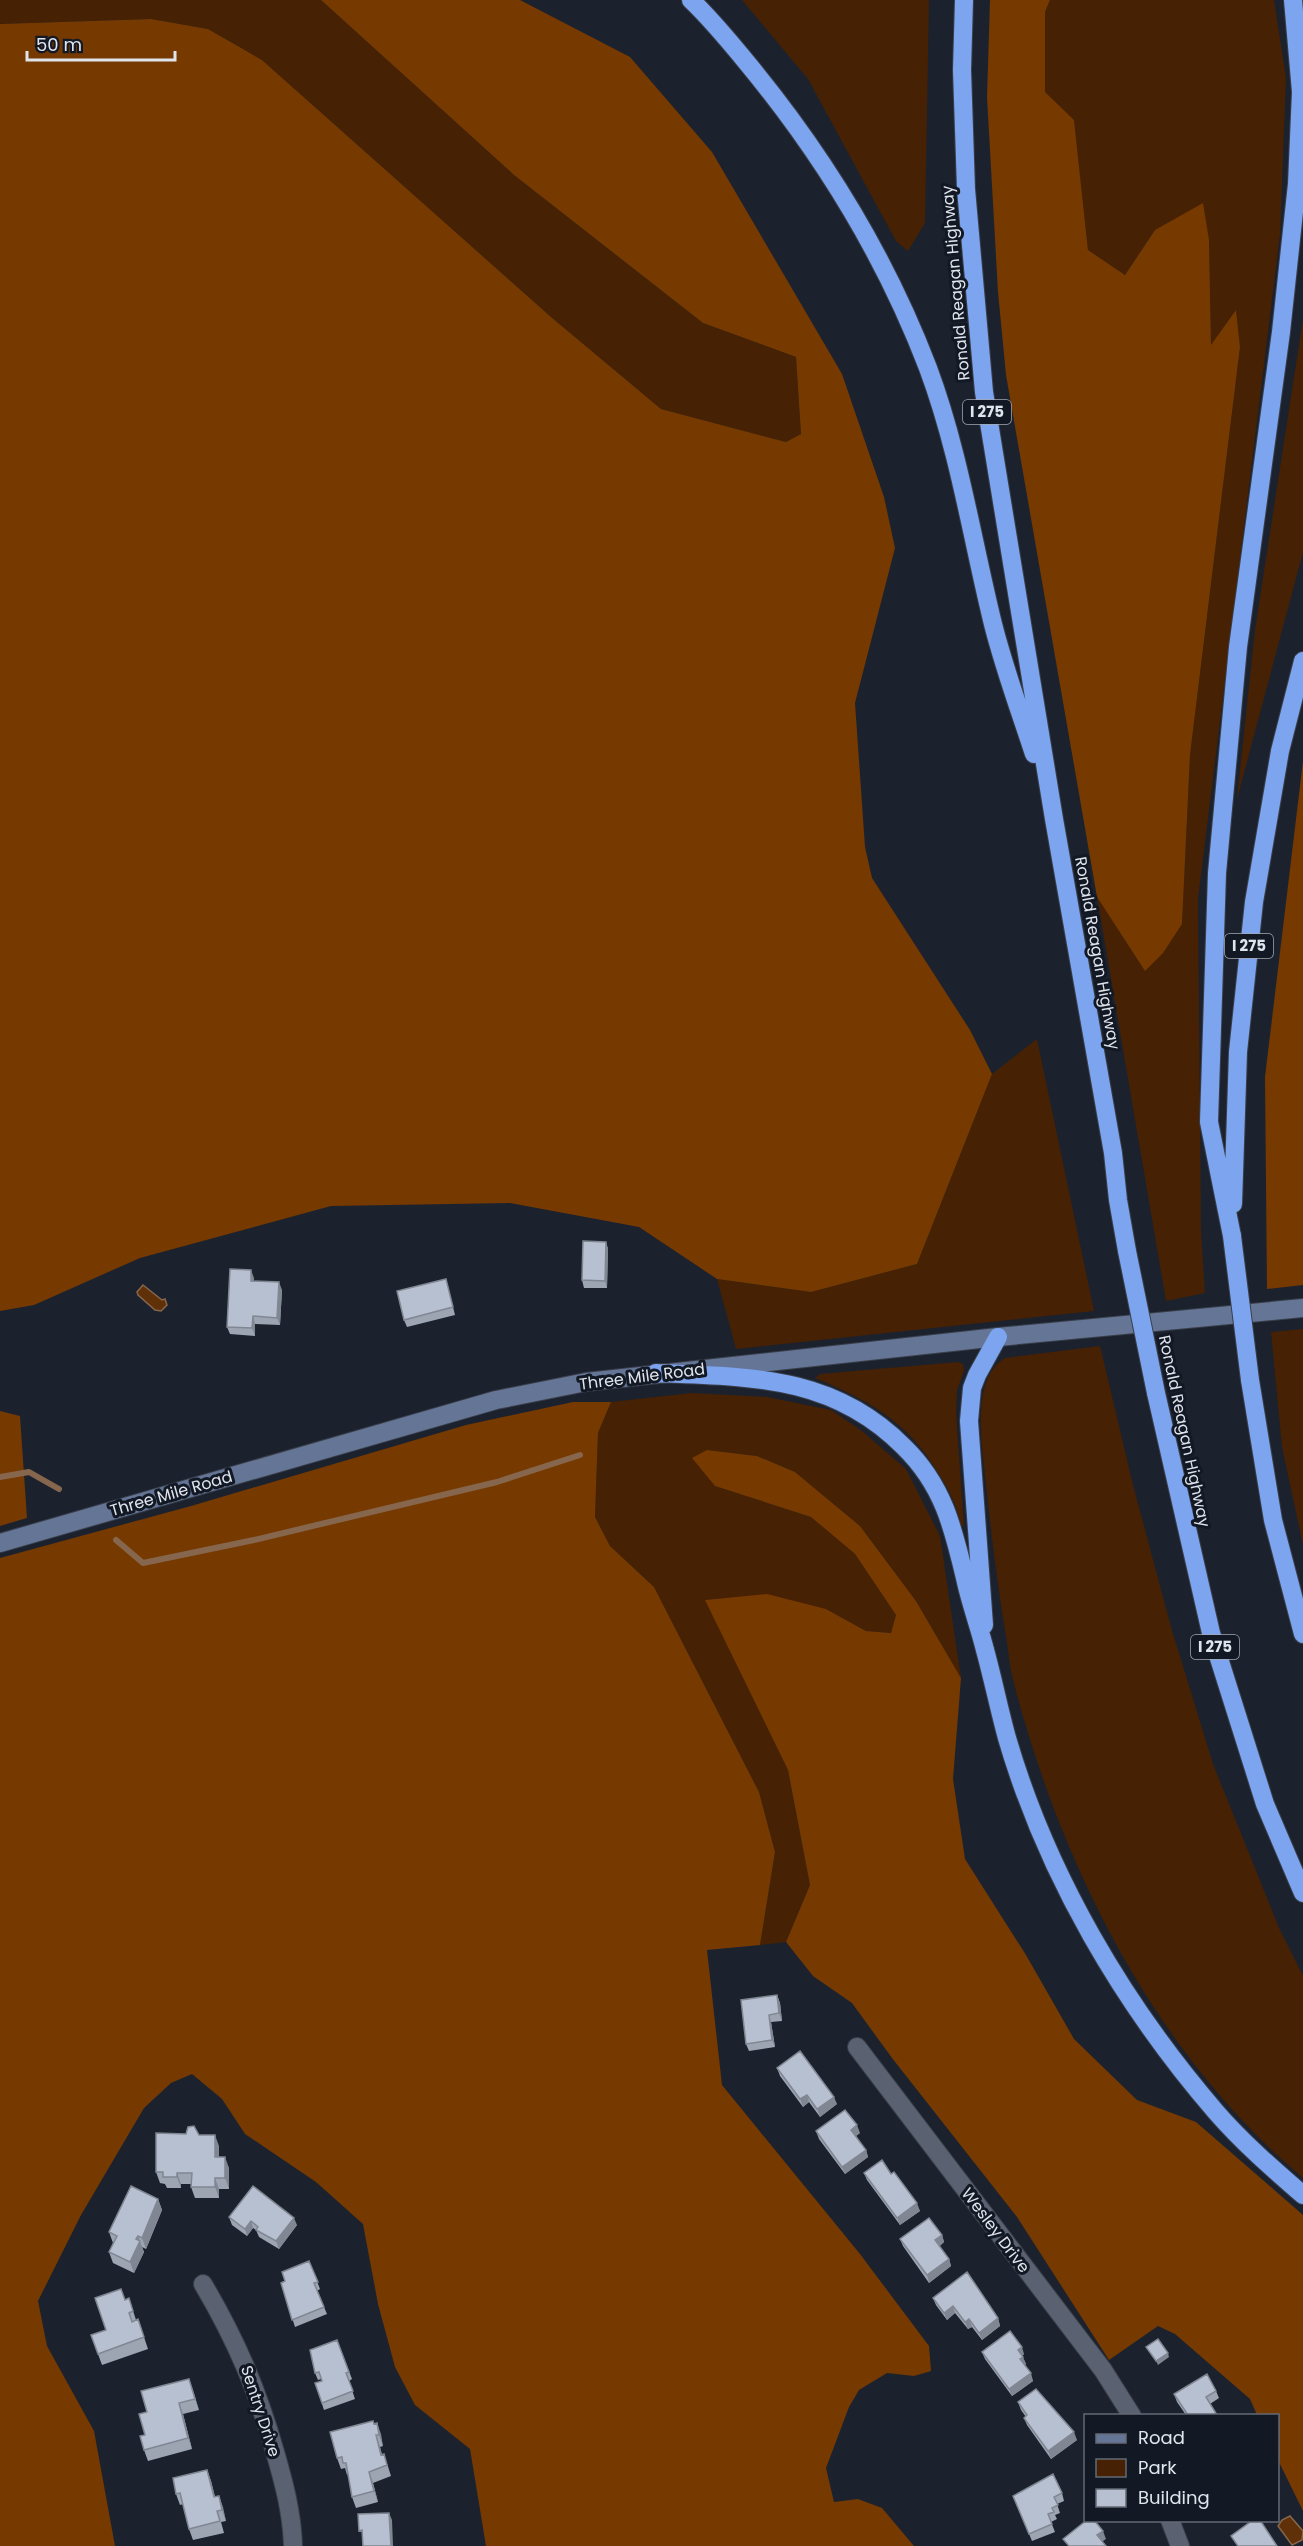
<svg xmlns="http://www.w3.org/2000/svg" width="1303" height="2546" font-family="Poppins,sans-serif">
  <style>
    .green { fill: #462103 }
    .forest { fill: #763900 }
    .water { fill: #603109; stroke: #86674d; stroke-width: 1.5 }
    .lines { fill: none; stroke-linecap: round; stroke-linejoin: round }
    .stream { stroke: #86674d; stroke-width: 6 }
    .street-casing { stroke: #3a3f4a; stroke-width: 20 }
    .secondary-casing { stroke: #3a3f4a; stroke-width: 20 }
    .highway-casing { stroke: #3a3f4a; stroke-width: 20 }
    .street { stroke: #5a6170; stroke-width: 18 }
    .secondary { stroke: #647596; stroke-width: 18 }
    .highway { stroke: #7da4ee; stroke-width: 18 }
    .highway-bridge-casing { stroke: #3a3f4a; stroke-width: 20; stroke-linecap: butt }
    .highway-bridge { stroke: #7da4ee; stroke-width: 18 }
    .wall { fill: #9da5b3 }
    .shaded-wall { fill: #808692 }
    .building { fill: #b7c0d0; stroke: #808692; stroke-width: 1.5 }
    .labels { text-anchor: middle; stroke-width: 6; stroke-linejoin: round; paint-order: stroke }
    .shield { fill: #121824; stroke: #a2a8b1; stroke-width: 1.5 }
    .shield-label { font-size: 15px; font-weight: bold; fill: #e0e5ed }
    .street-label { font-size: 16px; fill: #e0e5ed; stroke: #121824 }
  </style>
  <rect width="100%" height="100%" fill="#1b222e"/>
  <path class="green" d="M0,0H321L514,175L703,323L796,357L801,434L786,442L661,409L551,317L262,60L208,29L151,19L0,24Z
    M742,0H929L925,223L908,251L896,241L808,79Z
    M1050,0H1274L1286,78L1280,234L1198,899L1201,1231L1205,1293L1166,1301L1097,897L1145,970L1182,924L1190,755L1240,347L1236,311L1211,346L1209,240L1155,230L1125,275L1088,250L1074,121L1045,92V12Z
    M1303,319V552L1237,799L1255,630Z
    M1037,1039L1094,1311L736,1349L717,1279L811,1292L917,1264L992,1074Z
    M1303,1329V1545L1282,1447L1271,1332Z
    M1100,1346L1133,1485L1171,1627L1213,1764L1279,1928L1303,1976V2178C1154,2053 1061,1865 1013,1680C1009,1664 1008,1646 1005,1630C997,1581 991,1533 986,1484C983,1449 969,1380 1005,1358Z
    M958,1362L963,1364L964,1371L957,1390L956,1413L964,1527L961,1525C957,1505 948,1488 937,1471C907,1421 868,1400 815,1378L820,1374Z
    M692,1393L767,1397L831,1410L862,1431L906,1469L940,1536L961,1678L916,1601L860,1526L795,1472L757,1456L707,1450L715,1486L811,1517L855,1554L896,1615L891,1633L866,1631L826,1609L726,1598L706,1600L788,1770L810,1885L786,1942L760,1945L775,1852L759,1792L654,1587L610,1546L595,1517L598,1433L611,1402Z"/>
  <path class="forest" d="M321,0H520L630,57L712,152L842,374L884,497L895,548L855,703L865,847L872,878L970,1030L992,1074L917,1264L811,1292L717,1279L639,1227L510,1203L331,1206L140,1258L34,1305L0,1311V24L151,19L208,29L262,60L551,317L661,409L786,442L801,434L796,357L703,323L514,175Z
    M990,0H1050L1045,12V92L1074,120L1088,250L1125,275L1155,230L1203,203L1209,240L1211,345L1236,310L1240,347L1190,755L1182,924L1163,953L1145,971L1097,897L1006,375L998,292L987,97Z
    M1303,761V1285L1267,1289L1265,1077Z
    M573,1402H611L598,1433L595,1517L610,1546L654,1587L759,1792L775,1852L760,1945L707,1950L722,2085L860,2254L929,2346L931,2371L914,2376L887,2373L859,2390L849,2407L826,2468L834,2502L858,2499L882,2508L914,2546H486L470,2449L415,2405L395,2367L378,2304L363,2224L316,2182L245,2134L222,2099L192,2074L171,2083L144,2108L81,2215L38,2301L47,2346L94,2431L115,2546H0V1558L191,1506L466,1425Z
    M0,1411L20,1416L27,1518L0,1526Z
    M707,1450L757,1456L795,1472L860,1526L916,1601L961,1678L953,1779L965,1859L1026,1955L1074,2039L1137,2100L1196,2122L1303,2215V2511L1278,2460V2416L1257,2415L1250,2399L1175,2334L1158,2326L1109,2360L1017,2217L892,2058L852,2003L813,1976L786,1942L810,1885L788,1770L705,1600L767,1594L826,1609L866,1631L891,1633L896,1615L855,1554L811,1517L715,1486L692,1458Z"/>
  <path class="water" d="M143,1285L162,1300L165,1299L167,1305L161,1311L155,1310L138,1295L137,1292Z
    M1290,2516L1303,2531L1302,2540L1292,2545L1278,2526L1282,2520Z"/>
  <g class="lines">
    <path class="stream" d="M0,1477L29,1472L59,1489
      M116,1540L143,1563L254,1540L497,1482L580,1455"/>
    <g class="street-casing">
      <path id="street" d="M857,2047L1103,2370L1132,2416
        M203,2284C236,2340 257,2389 275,2452C284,2483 292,2513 293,2546
        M1170,2520L1180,2546"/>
    </g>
    <g class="secondary-casing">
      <path id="secondary" d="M0,1543L496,1400L586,1382L998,1337L1303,1308"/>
    </g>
    <g class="highway-casing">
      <path id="highway" d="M691,0C712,20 730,42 748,64C823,155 886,258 928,368C959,451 972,539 993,624C1004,668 1020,711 1034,754
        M964,0L962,70L966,189L984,392L1054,819L1113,1153L1118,1200L1127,1251
        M1233,1204L1238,1052L1254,902L1280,751L1303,661
        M1232,1236L1209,1122L1217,873L1238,647L1281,332L1297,184L1301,92L1293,0
        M656,1373C750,1377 833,1375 904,1447C943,1485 953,1527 965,1578C970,1602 979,1626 985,1650C993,1679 999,1709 1007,1738C1047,1875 1123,2004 1216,2112C1242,2142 1273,2169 1303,2195
        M1250,1380L1273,1520L1303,1634
        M1156,1393L1211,1633L1265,1804L1303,1893
        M984,1625L969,1421L972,1388L977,1375L998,1337"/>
    </g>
    <use href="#street" class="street"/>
    <use href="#secondary" class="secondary"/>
    <use href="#highway" class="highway"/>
    <g class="highway-bridge-casing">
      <path id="highway-bridge" d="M1232,1236L1250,1380
        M1127,1251L1156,1393"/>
    </g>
    <use href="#highway-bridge" class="highway-bridge"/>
  </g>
  <path class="wall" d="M606,1242L608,1249L607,1288H584L582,1280Z
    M254,1278V1281L282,1290L280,1325L255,1324V1336L230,1334L227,1327Z
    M448,1287L455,1315L407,1327L404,1320Z
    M777,1995L780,2003L782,2021L771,2022L775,2047L749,2051L746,2044Z
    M777,2068L837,2104L820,2117L809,2102L803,2107L780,2076Z
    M816,2131L860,2133L856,2136L866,2150L868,2157L845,2174L819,2139Z
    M199,2135L219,2146V2157L229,2168V2189H219V2198H195L191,2187V2184H181V2188H167L165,2184L160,2183L156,2172Z
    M864,2173L891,2174L920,2211L900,2225L867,2180Z
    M158,2199L162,2210L146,2249L142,2247L144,2252L134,2273L113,2263L109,2252L113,2243L109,2232Z
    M229,2217L297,2225L279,2249L259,2237L256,2230L253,2228L247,2236L232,2225Z
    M942,2235L944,2242L939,2246L949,2259L951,2266L929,2283L903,2246L900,2239Z
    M309,2261L320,2289L317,2291L327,2314L295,2327L281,2283L285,2281Z
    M129,2298L136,2320L138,2319L148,2349L102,2365L91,2335L106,2330L125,2300Z
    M933,2298L998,2318L1000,2326L982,2340L972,2327L968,2329L955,2313L947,2320L936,2305Z
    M337,2340L352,2379L349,2381L355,2399L324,2410L315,2383L322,2381L321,2379L318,2380L315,2373Z
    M982,2352L1024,2354L1022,2356L1026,2364L1025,2365L1033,2381L1012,2396L985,2359Z
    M189,2379L199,2410L183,2414L192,2449L148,2461L144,2450L147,2412Z
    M1216,2391L1219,2398L1210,2404L1217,2415H1186L1177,2402L1174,2394Z
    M1018,2402L1077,2440L1051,2459L1027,2425L1024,2418L1026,2417L1021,2410Z
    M377,2423L383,2446L380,2447L382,2455L384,2454L391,2476L373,2483L378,2502L356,2508L352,2497L348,2474L347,2475L345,2468L341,2469L337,2458L375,2424Z
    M207,2470L211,2481L215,2497L219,2496L226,2521L221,2522L224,2533L193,2540L189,2529L183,2504L180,2505L176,2494Z
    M1062,2493L1064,2501L1057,2504L1060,2513L1055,2515L1057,2519L1051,2522L1055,2532L1032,2541L1016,2503Z"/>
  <path class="shaded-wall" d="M606,1242L608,1249L607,1288L605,1281Z
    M251,1270L254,1278L253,1288L251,1281Z
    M279,1282L282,1290L280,1325L277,1318Z
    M253,1316L255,1324V1336L252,1328Z
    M777,1995L780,2003L782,2021L779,2013Z
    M769,2015L771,2022L775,2047L772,2040Z
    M807,2095L809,2102L803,2107L800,2099Z
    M834,2097L837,2104L820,2117L817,2109Z
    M857,2125L860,2133L854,2137L851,2130Z
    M215,2135L219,2146V2168L215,2157Z
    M866,2150L868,2157L845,2174L842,2167Z
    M225,2157L229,2168V2189L225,2178Z
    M177,2173L181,2184V2188L177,2177Z
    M215,2178L219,2189V2198L215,2187Z
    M158,2199L162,2210L146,2249L142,2238Z
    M917,2203L920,2211L900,2225L897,2218Z
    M294,2218L297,2225L279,2249L276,2241Z
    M251,2221L253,2228L247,2236L245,2229Z
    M942,2235L944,2242L938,2248L935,2240Z
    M138,2236L144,2252L134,2273L130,2262Z
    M949,2259L951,2266L929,2283L927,2275Z
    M953,2306L955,2313L947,2320L944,2313Z
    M998,2318L1000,2326L982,2340L979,2333Z
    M969,2319L972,2327L968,2329L965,2322Z
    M1022,2347L1024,2354L1020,2357L1018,2350Z
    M1168,2353L1169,2357L1158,2365L1156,2361Z
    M1023,2357L1026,2364L1023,2366L1020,2359Z
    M1031,2373L1033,2381L1012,2396L1009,2389Z
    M189,2379L193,2390L199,2410L195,2399Z
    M179,2403L183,2414L192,2449L188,2438Z
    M377,2423L381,2434L383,2446L379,2435Z
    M1074,2432L1077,2440L1051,2459L1048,2451Z
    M376,2435L380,2447L385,2466L381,2455Z
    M207,2470L211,2481L218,2508L214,2497Z
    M369,2472L373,2483L378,2502L374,2491Z
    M219,2496L223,2507L226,2521L222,2510Z
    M389,2513L392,2520L393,2546H391Z
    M1103,2531L1106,2539L1100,2543L1097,2535Z"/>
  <path class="building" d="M583,1241L606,1242L605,1281L582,1280Z
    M230,1269L251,1270V1281L279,1282L277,1318L253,1316L252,1328L227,1327Z
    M446,1279L453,1307L404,1320L397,1291Z
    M777,1995L779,2013L769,2015L772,2040L746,2044L741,2000Z
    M800,2051L834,2097L817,2109L807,2095L800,2099L777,2068Z
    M845,2110L857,2125L851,2130L866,2150L842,2167L816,2131Z
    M194,2126L199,2135H215V2157H225V2178H215V2187H191L192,2173H177V2177H163V2172H156V2133L186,2134L188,2127Z
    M882,2160L891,2174L894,2172L917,2203L897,2218L864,2173Z
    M131,2186L158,2199L142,2238L138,2236L136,2239L140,2241L130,2262L109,2252L117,2236L109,2232Z
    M253,2186L294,2218L276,2241L256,2230L258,2227L251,2221L245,2229L229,2217Z
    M929,2218L942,2235L935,2240L949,2259L927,2275L900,2239Z
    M309,2261L318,2282L314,2283L324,2307L292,2320L281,2283L285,2281L282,2272Z
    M967,2272L998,2318L979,2333L969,2319L965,2322L953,2306L944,2313L933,2298Z
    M121,2289L125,2300L129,2298L133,2311L129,2313L132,2322L138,2319L144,2337L98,2354L91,2335L106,2330L95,2298Z
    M1010,2331L1022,2347L1018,2350L1023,2357L1020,2359L1031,2373L1009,2389L982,2352Z
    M1158,2339L1168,2353L1156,2361L1146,2347Z
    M337,2340L349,2372L346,2373L353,2391L322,2403L315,2383L322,2381L319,2372L315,2373L310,2350Z
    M1207,2374L1216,2391L1206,2397L1217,2415H1188L1174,2394Z
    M189,2379L195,2399L179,2403L188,2438L144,2450L140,2436L145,2435L139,2414L147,2412L141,2391Z
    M1036,2389L1074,2432L1048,2451L1024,2418L1027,2415L1018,2402Z
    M373,2421L374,2424L377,2423L379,2435H376L381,2455L384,2454L387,2465L369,2472L374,2491L352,2497L346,2463H343L342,2457L337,2458L330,2432Z
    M207,2470L214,2497L219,2496L222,2510L217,2511L220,2521L189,2529L180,2493L176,2494L173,2478Z
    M1053,2474L1062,2493L1054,2497L1058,2505L1052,2508L1054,2512L1048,2514L1052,2524L1029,2534L1013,2496Z
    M389,2513L391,2546H363L362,2530L359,2531L358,2514Z
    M1087,2520H1094L1103,2531L1097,2535L1106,2546H1069L1063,2539Z
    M1253,2520H1260L1277,2546H1238L1231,2536Z"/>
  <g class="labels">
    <g class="shield">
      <rect x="963" y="400" width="48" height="24" rx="4.5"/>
      <rect x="1225" y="934" width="48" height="24" rx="4.5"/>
      <rect x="1191" y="1635" width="48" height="24" rx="4.5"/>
    </g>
    <g class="shield-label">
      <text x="987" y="417">I 275</text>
      <text x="1249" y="951">I 275</text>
      <text x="1215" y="1652">I 275</text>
    </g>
    <g class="street-label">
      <text transform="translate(955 283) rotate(-95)" y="6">Ronald Reagan Highway</text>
      <text transform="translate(1098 953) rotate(80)" y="6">Ronald Reagan Highway</text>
      <text transform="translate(642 1376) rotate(-7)" y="6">Three Mile Road</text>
      <text transform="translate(1185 1431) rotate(78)" y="6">Ronald Reagan Highway</text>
      <text transform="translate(171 1493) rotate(-16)" y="6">Three Mile Road</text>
      <text transform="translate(996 2230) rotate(53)" y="6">Wesley Drive</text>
      <text transform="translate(261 2411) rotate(72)" y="6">Sentry Drive</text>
    </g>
  </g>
  <rect x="1084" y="2414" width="195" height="108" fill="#121824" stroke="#646a74" stroke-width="1.5"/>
  <rect x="1096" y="2434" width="30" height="9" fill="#647596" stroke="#646a74" stroke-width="1.5"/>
  <text x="1138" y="2444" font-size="18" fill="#e0e5ed">Road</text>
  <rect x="1096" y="2459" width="30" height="18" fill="#462103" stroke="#646a74" stroke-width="1.5"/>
  <text x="1138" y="2474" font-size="18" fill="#e0e5ed">Park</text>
  <rect x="1096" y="2489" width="30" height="18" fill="#b7c0d0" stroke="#646a74" stroke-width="1.5"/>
  <text x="1138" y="2504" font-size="18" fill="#e0e5ed">Building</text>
  <path d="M27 51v9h148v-9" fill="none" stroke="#e0e5ed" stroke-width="3"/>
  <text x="36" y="51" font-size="18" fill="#e0e5ed" stroke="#121824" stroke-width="4.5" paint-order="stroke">50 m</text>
</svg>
